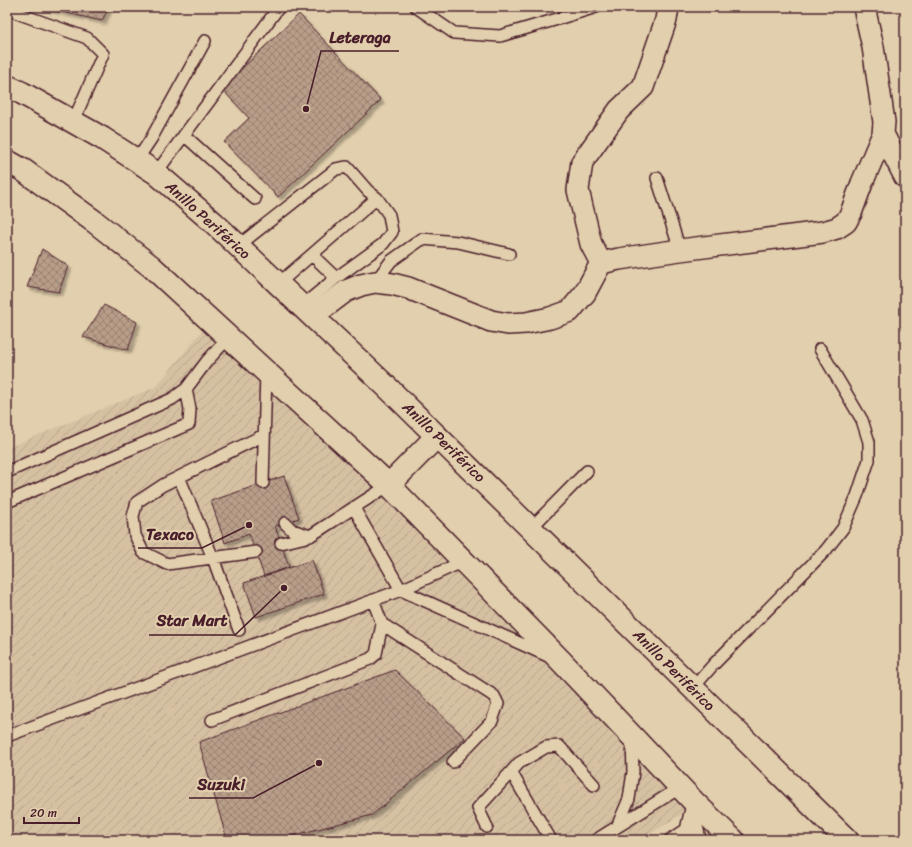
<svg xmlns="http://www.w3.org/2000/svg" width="912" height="847" font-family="Sriracha,sans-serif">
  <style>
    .industrial { fill: url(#industrial-furrows) }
    .building { fill: url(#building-cross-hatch); stroke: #4a1f2b; filter: url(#shadow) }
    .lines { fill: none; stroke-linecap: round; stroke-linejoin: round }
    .lane-casing { stroke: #4a1f2b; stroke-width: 14 }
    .street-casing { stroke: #4a1f2b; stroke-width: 24 }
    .highway-casing { stroke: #4a1f2b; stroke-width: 25 }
    .lane { stroke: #e2cfad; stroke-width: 11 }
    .street { stroke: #e2cfad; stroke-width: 21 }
    .highway { stroke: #e2cfad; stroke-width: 22 }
    .labels { text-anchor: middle; stroke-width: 4; stroke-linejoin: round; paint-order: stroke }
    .street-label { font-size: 15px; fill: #4a1f2b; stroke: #e2cfad }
    .leader { fill: none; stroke: #4a1f2b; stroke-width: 1.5 }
    .callout-dot { fill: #4a1f2b; stroke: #e2cfad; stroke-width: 1.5 }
    .callout-label { font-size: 16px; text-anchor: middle; font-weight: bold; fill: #4a1f2b; stroke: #e2cfad; stroke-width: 4; stroke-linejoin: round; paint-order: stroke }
  </style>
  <defs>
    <pattern id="industrial-furrows" width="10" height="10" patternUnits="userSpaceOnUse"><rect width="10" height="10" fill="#d5c0a2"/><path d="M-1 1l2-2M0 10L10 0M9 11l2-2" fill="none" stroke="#b8a58c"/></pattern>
    <pattern id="building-cross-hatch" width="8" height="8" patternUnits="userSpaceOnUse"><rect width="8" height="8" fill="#b89e89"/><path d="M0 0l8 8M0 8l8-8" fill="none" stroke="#988070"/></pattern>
    <filter id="shadow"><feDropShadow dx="3.5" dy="3.5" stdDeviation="1" flood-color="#0004"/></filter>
  </defs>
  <rect width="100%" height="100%" fill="#e2cfad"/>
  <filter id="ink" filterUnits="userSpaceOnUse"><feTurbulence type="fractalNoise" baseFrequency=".025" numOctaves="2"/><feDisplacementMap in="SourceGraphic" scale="8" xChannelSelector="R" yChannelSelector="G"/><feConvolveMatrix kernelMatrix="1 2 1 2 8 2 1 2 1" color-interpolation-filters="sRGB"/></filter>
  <g filter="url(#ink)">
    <path class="industrial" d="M211,320L697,805L640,840H7V448L156,387Z"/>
    <path class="building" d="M40,7H109L102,21Z
      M299,14L381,100L278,197L224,142L249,118L221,88Z
      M42,249L68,266L59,292L27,287Z
      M104,305L137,322L128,350L83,337Z
      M284,476L299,518L275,526L289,567L264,576L249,534L225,543L211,501Z
      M312,560L324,594L256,617L244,583Z
      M395,670L465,738L372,815L276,840H227L199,742Z"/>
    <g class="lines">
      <g class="lane-casing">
        <path id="lane" d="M416,7L454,33L500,36L551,21L596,7
          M17,13L87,38L103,54L73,122
          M184,135L255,199
          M137,160L151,139L205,41
          M156,173L279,7
          M657,178L680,250
          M238,246L336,169L347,167L368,191L377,198L389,215L392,232L383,244L336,278L302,306
          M312,255L336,278
          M375,282L391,261L422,239L458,242L509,254
          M278,284L377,198
          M7,472L172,399L186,389L207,361L229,337
          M179,477L213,558L239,630
          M263,483L266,372
          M7,502L189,424L190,409L186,389
          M354,508L401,590L548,656
          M285,523L292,530L310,536
          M531,528L587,471
          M281,543L310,536L389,485
          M256,552L167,564L143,552L135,535L133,516L137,502L163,485L264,435
          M382,624L494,696L498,704L492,721L453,762
          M693,688L713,665L826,550L843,528L857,496L869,460V442L862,420L820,349
          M212,720L370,659L376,654L382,624L373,600
          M7,736L401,590L464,561
          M487,827L478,808L511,772
          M617,827L629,799L633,772L632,739
          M551,840L511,772L519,763L546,747L559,746L594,785
          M596,840L681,787
          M670,840L692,826"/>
      </g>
      <g class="street-casing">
        <path id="street" d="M883,134L905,177
          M601,263L619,259L680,250L823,232L837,228L846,222L851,213L862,183L883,134L884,122L873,47L864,7
          M313,316L346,291L361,285L375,282L392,284L408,288L491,321L508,324L526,323L550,318L570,311L585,293L601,263L591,244L578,190L582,162L619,110L643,87L666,20L668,7
          M695,840L692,826L697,805"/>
      </g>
      <g class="highway-casing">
        <path id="highway" d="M7,86L22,93L102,138L156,173L214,223L388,388L847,840
          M7,161L23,170L95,222L152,267L389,485L561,661L697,805L733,840
          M389,485L437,436"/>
      </g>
      <use href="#lane" class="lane"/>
      <use href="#street" class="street"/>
      <use href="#highway" class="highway"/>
    </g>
  </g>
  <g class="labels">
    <g class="street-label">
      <text transform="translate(208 220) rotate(42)" y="5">Anillo Periférico</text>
      <text transform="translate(444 442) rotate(44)" y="5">Anillo Periférico</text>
      <text transform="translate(674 670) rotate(45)" y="5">Anillo Periférico</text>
    </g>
  </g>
  <path class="leader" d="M306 109L321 51H399M249 525L202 548H138M284 588L235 635H149M319 763L253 798H189"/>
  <g class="callout-dot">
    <circle cx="306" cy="109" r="4"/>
    <circle cx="249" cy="525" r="4"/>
    <circle cx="284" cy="588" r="4"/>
    <circle cx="319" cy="763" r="4"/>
  </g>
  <g class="callout-label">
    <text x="360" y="43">Leteraga</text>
    <text x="170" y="540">Texaco</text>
    <text x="192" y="626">Star Mart</text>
    <text x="221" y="790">Suzuki</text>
  </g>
  <rect width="912" height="847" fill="none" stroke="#e2cfad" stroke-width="24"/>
  <rect x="12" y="12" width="888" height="823" fill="none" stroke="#4a1f2b" stroke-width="1.5" filter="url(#ink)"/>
  <path d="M24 817v6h55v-6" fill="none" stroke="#4a1f2b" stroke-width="2"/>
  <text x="30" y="817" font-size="12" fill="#4a1f2b" stroke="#e2cfad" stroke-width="3" paint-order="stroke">20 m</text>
</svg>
